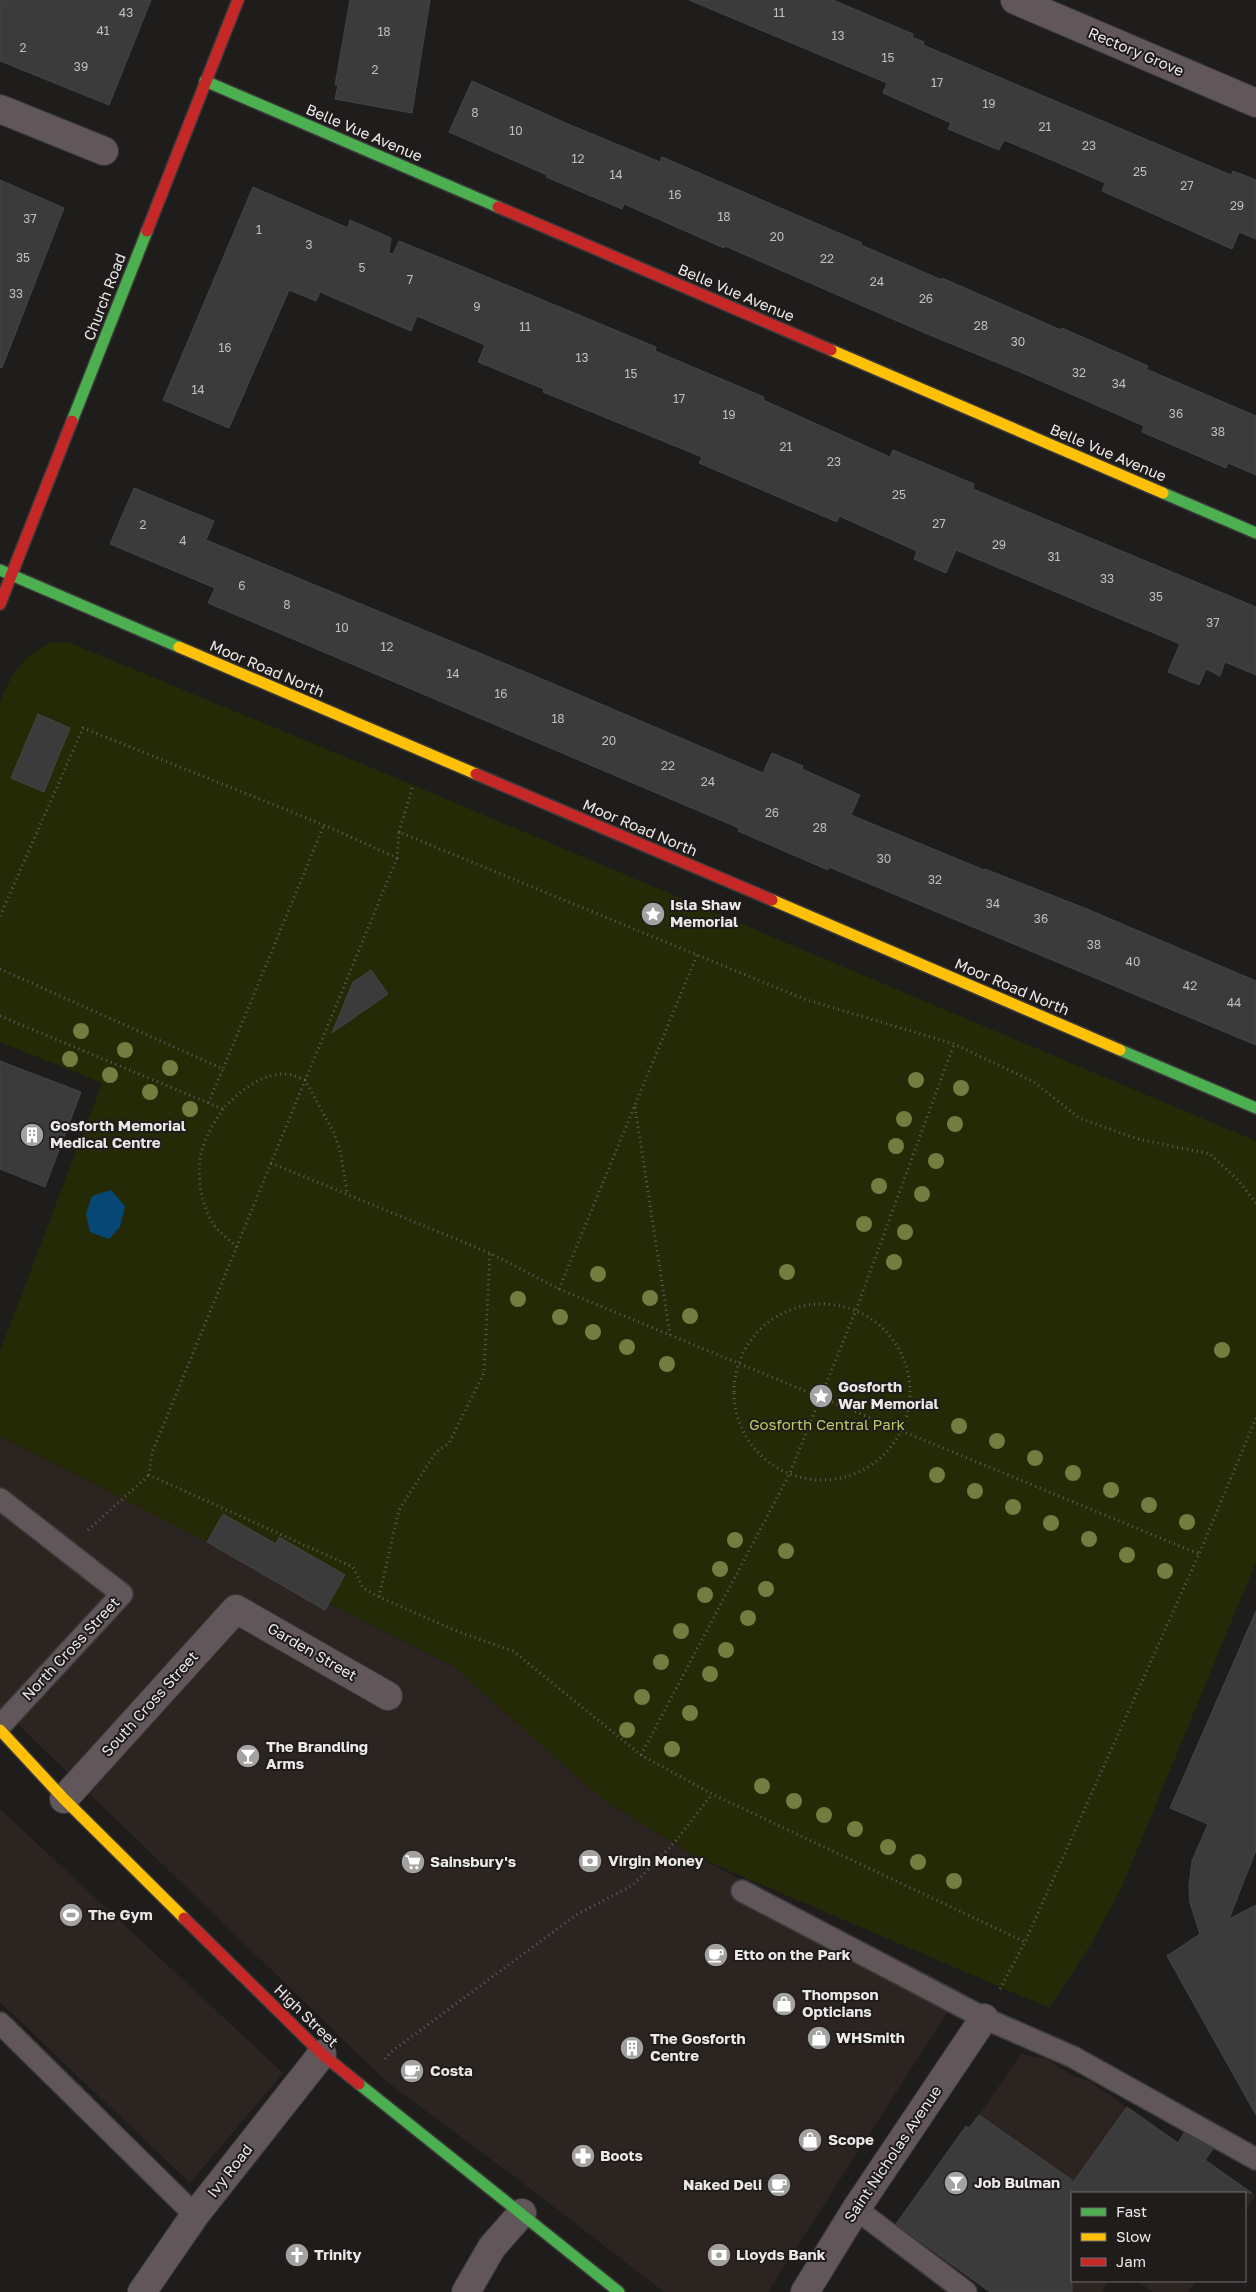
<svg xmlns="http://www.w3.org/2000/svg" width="1256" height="2292" font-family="'Golos Text',sans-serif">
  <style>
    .built { fill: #2c2420 }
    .green { fill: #242906 }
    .water { fill: #064776 }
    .building { fill: #3c3b3b; stroke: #454545 }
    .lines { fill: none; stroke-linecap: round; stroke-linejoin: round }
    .lane-casing { stroke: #3b3a39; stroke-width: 24 }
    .street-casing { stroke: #3b3a39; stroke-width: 30 }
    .fast-casing { stroke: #3b3a39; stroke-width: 14 }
    .slow-casing { stroke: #3b3a39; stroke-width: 14 }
    .jam-casing { stroke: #3b3a39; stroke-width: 14 }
    .path { stroke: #635c5d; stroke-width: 3; stroke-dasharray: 1 4; stroke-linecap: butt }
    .lane { stroke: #615659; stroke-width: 21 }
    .street { stroke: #615659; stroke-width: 28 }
    .fast { stroke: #4caf50; stroke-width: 11 }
    .slow { stroke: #ffc107; stroke-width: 11 }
    .jam { stroke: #c62828; stroke-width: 11 }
    .tree { fill: #737d40 }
    .labels { text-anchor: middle; stroke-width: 4; stroke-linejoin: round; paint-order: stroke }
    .number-label { font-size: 12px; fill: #bfbebd }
    .street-label { font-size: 15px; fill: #ebe9e8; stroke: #1f1c1b }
    .poi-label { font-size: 15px; font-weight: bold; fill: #ebe9e8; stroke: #1f1c1b; text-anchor: start }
    .park-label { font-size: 15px; fill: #b9cb5e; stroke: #1f1c1b }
  </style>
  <rect width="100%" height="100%" fill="#1e1d1c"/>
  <path class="built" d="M0,1437L453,1666L603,1800L695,1856L961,1991L768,2292H664L527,2186L387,2082L0,1707Z
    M0,1809L283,2073L190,2183L0,2002Z
    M1021,2054L1047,2059L1071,2075L1091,2082L1178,2143L1187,2130L1214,2148L1205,2160L1256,2196L1245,2211V2193H1072V2281H1108L1103,2292H990L936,2255L1016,2141L979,2115Z
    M1137,2281H1196L1188,2292H1153Z"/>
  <path class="green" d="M52,642H68L413,785L1256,1141V1562L1121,1889L1091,1944L1049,2008L695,1856L603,1800L453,1666L0,1437V1351L102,1083L0,1042V702C13,672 21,657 52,642Z"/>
  <path class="water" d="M111,1190L125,1206L120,1227L109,1239L90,1232L86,1214L92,1196Z"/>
  <path class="building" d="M0,0H151L109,105L0,61Z
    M350,0H430L412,113L335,99L338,85H335Z
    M689,0H833L913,34L912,37L924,42L923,45L1138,136L1231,175L1233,171L1256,180V239L1239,232L1232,249L1102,191L1105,183L1054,161L1004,140L999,150L948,129L951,123L883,93L887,83Z
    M472,81L568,124L660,162L662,157L862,243L861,245L942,280V278L1061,330L1062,328L1148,366L1146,369L1256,416V475L1228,463L1226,468L1142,432L1144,426L1025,374L925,333L725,246L724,248L624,204L622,209L546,177L547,175L449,132Z
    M0,180L64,208L2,368L0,367Z
    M253,187L348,228L350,220L391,238L389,253L393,254L399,241L468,269L656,347L655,351L764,397L763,400L890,457L893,450L974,484L973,489L1256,607V675L1225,662L1220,676L1206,669L1199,685L1168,672L1180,644L956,550L946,573L914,559L917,551L839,516L837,522L699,463L702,457L543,392L544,389L478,362L485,345L417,316L411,331L320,292L316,301L289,290L229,428L163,400Z
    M134,488L214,521L206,540L535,676L763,773L772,753L803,766L802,769L860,795L851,815L984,870L985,869L1087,909L1256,981V1045L829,867L828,870L738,831L739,828L208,603L215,588L110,544Z
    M38,714L70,728L44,792L11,778Z
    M371,970L388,994L332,1033L353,982Z
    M0,1061L81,1092L45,1187L0,1169Z
    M223,1514L276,1544L279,1537L345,1575L325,1610L207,1542Z
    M1256,1611V1850L1229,1919L1256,1905V2115L1167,1956L1200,1934L1190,1903L1189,1886L1192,1861L1208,1824L1170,1808Z
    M1127,2107L1178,2143L1184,2133L1213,2149L1205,2160L1252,2193H1072V2292H990L896,2224L966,2126L969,2128L979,2115L1072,2180V2184Z"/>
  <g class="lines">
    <g class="lane-casing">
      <path id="lane" d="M0,1499L122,1594L0,1726
        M742,1891L984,2018L1073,2057L1256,2159
        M0,2023L195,2215
        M856,2209L966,2292"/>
    </g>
    <g class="street-casing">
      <path id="street" d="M1015,0L1256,103
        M0,109L104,151
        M64,1799L236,1609L388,1696
        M142,2292L195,2215L322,2054
        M466,2292L492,2247L522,2213
        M805,2292L856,2209L984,2018"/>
    </g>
    <g class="fast-casing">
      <path id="fast" d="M205,81L498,207
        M72,421L147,231
        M1163,493L1256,533
        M0,570L179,647
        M1120,1050L1256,1108
        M359,2084L619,2292"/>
    </g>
    <g class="slow-casing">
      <path id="slow" d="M831,350L1163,493
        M179,647L476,774
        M772,900L1120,1050
        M0,1730L64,1799L184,1918"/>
    </g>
    <g class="jam-casing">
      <path id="jam" d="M498,207L831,350
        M147,231L238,0
        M0,604L72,421
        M476,774L772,900
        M184,1918L322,2054L359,2084"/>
    </g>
    <path class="path" d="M399,832L413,785
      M397,858L271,1163L490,1253L559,1289L1199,1554
      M0,916L83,728L324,825L397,858L399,832L804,999L954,1044L1034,1082L1079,1118L1138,1139L1210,1154L1238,1180L1256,1203
      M0,969L223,1069L324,825
      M0,1016L223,1109C239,1092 261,1073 286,1074C292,1074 299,1078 305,1080L333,1131L340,1150L347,1192
      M208,1103L223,1069
      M635,1107L670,1335
      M223,1109C214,1123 204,1138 201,1154C196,1177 202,1211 217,1229C223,1235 230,1241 237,1247
      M271,1163L152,1453L149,1475L353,1567L363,1588L379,1597L459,1632L513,1651L641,1755L712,1794L1025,1942
      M559,1289L697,955
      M734 1392a88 88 0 1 1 176 0a88 88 0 1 1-176 0Z
      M88,1530L149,1475
      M379,1597L399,1510L436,1452L449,1443L484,1373L490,1253
      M641,1755L789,1475L856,1310L954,1044
      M1000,1989L1025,1942L1199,1554L1256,1418
      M385,2059L391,2052L576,1915L633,1885L674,1843L712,1794"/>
    <use href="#lane" class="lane"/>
    <use href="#street" class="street"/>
    <use href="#fast" class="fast"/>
    <use href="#slow" class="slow"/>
    <use href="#jam" class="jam"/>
  </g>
  <g class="tree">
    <circle cx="81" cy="1031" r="8"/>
    <circle cx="125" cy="1050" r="8"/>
    <circle cx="70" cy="1059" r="8"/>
    <circle cx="170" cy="1068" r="8"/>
    <circle cx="110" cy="1075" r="8"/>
    <circle cx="916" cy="1080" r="8"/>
    <circle cx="961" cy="1088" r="8"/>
    <circle cx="150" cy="1092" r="8"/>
    <circle cx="190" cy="1109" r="8"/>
    <circle cx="904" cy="1119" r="8"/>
    <circle cx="955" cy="1124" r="8"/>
    <circle cx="896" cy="1146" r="8"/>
    <circle cx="936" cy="1161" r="8"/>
    <circle cx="879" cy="1186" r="8"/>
    <circle cx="922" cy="1194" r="8"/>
    <circle cx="864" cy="1224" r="8"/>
    <circle cx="905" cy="1232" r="8"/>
    <circle cx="894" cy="1262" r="8"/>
    <circle cx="787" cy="1272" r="8"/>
    <circle cx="598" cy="1274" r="8"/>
    <circle cx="650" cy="1298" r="8"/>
    <circle cx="518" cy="1299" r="8"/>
    <circle cx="690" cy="1316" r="8"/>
    <circle cx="560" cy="1317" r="8"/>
    <circle cx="593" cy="1332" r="8"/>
    <circle cx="627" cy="1347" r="8"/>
    <circle cx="1222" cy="1350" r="8"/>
    <circle cx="667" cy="1364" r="8"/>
    <circle cx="959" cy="1426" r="8"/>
    <circle cx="997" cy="1441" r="8"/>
    <circle cx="1035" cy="1458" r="8"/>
    <circle cx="1073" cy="1473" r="8"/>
    <circle cx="937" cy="1475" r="8"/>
    <circle cx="1111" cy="1490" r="8"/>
    <circle cx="975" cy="1491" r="8"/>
    <circle cx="1149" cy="1505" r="8"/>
    <circle cx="1013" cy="1507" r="8"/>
    <circle cx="1187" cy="1522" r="8"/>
    <circle cx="1051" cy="1523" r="8"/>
    <circle cx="1089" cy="1539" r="8"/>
    <circle cx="735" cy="1540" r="8"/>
    <circle cx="786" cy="1551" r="8"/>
    <circle cx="1127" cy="1555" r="8"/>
    <circle cx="720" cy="1569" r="8"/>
    <circle cx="1165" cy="1571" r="8"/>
    <circle cx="766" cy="1589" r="8"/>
    <circle cx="705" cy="1595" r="8"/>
    <circle cx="748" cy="1618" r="8"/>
    <circle cx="681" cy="1631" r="8"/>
    <circle cx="726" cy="1650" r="8"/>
    <circle cx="661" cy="1662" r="8"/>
    <circle cx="710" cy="1674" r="8"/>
    <circle cx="642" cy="1697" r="8"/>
    <circle cx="690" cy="1713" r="8"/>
    <circle cx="627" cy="1730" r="8"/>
    <circle cx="672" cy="1749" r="8"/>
    <circle cx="762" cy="1786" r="8"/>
    <circle cx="794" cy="1801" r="8"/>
    <circle cx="824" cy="1815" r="8"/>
    <circle cx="855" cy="1829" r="8"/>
    <circle cx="888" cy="1847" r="8"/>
    <circle cx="918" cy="1862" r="8"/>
    <circle cx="954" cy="1881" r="8"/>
  </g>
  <defs>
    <g id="sight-disc" transform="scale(1.25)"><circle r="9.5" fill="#a3a2a1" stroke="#1f1c1b"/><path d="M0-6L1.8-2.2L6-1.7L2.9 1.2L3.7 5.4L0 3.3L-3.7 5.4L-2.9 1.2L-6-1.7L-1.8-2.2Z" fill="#fff"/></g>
    <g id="building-disc" transform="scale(1.25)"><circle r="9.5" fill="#a3a2a1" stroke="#1f1c1b"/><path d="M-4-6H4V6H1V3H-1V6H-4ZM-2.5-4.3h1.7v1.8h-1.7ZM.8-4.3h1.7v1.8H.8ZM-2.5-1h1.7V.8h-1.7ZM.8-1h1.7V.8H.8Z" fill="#fff"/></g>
    <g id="bar-disc" transform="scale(1.25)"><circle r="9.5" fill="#a3a2a1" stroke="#1f1c1b"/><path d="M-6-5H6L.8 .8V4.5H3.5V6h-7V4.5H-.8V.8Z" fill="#fff"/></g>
    <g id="bank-disc" transform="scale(1.25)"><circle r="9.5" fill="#a3a2a1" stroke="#1f1c1b"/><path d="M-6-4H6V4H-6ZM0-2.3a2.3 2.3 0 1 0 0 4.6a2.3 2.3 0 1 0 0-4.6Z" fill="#fff"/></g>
    <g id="supermarket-disc" transform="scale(1.25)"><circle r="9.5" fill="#a3a2a1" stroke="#1f1c1b"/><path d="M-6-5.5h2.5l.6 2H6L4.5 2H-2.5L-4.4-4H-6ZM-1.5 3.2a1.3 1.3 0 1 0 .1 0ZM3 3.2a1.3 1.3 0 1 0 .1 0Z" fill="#fff"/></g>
    <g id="stadium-disc" transform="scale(1.25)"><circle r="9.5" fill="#a3a2a1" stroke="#1f1c1b"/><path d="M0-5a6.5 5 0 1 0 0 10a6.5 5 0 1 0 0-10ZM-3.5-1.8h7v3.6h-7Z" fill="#fff"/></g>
    <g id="cafe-disc" transform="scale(1.25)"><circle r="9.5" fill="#a3a2a1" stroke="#1f1c1b"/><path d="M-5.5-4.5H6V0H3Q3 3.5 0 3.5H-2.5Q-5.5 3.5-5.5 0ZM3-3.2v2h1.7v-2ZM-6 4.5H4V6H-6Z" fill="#fff"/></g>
    <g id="shop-disc" transform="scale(1.25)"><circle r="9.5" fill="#a3a2a1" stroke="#1f1c1b"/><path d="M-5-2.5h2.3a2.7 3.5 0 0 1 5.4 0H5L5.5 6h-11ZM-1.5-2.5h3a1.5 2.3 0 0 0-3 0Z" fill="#fff"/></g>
    <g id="pharmacy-disc" transform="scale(1.25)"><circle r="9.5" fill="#a3a2a1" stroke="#1f1c1b"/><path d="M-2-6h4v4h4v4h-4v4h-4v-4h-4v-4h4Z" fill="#fff"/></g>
    <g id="church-disc" transform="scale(1.25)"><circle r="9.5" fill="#a3a2a1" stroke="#1f1c1b"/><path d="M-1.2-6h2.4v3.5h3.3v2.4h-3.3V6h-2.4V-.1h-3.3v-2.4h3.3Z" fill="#fff"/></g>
  </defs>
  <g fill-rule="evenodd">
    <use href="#sight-disc" x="653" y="914"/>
    <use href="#building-disc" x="32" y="1135"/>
    <use href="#sight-disc" x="821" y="1396"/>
    <use href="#bar-disc" x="248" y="1756"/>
    <use href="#bank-disc" x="590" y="1861"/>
    <use href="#supermarket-disc" x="413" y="1862"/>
    <use href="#stadium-disc" x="71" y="1915"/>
    <use href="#cafe-disc" x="716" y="1955"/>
    <use href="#shop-disc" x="784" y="2004"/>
    <use href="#shop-disc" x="819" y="2038"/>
    <use href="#building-disc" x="632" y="2048"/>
    <use href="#cafe-disc" x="412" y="2071"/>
    <use href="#shop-disc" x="810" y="2140"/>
    <use href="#pharmacy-disc" x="583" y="2156"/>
    <use href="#bar-disc" x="956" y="2183"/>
    <use href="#cafe-disc" x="779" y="2185"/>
    <use href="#church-disc" x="297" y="2255"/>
    <use href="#bank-disc" x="719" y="2255"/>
  </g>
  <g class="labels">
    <g class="number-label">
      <text x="126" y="17">43</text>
      <text x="779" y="17">11</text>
      <text x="103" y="35">41</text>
      <text x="384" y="36">18</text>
      <text x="838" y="40">13</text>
      <text x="23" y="52">2</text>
      <text x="888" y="62">15</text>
      <text x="81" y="71">39</text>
      <text x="375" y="74">2</text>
      <text x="937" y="87">17</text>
      <text x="989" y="108">19</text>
      <text x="475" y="117">8</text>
      <text x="1045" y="131">21</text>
      <text x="516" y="135">10</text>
      <text x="1089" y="150">23</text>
      <text x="578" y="163">12</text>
      <text x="1140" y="176">25</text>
      <text x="616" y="179">14</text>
      <text x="1187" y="190">27</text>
      <text x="675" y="199">16</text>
      <text x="1237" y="210">29</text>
      <text x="724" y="221">18</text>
      <text x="30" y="223">37</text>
      <text x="259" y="234">1</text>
      <text x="777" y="241">20</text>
      <text x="309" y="249">3</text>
      <text x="23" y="262">35</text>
      <text x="827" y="263">22</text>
      <text x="362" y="272">5</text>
      <text x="410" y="284">7</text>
      <text x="877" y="286">24</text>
      <text x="16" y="298">33</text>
      <text x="926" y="303">26</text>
      <text x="477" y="311">9</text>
      <text x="981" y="330">28</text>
      <text x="525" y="331">11</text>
      <text x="1018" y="346">30</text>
      <text x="225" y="352">16</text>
      <text x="582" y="362">13</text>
      <text x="1079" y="377">32</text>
      <text x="631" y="378">15</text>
      <text x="1119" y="388">34</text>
      <text x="198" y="394">14</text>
      <text x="679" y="403">17</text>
      <text x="1176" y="418">36</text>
      <text x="729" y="419">19</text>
      <text x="1218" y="436">38</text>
      <text x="786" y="451">21</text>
      <text x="834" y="466">23</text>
      <text x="899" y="499">25</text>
      <text x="939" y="528">27</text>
      <text x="143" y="529">2</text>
      <text x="183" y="545">4</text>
      <text x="999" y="549">29</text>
      <text x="1054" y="561">31</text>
      <text x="1107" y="583">33</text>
      <text x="242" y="590">6</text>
      <text x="1156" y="601">35</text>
      <text x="287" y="609">8</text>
      <text x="1213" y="627">37</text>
      <text x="342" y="632">10</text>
      <text x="387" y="651">12</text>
      <text x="453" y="678">14</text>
      <text x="501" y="698">16</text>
      <text x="558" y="723">18</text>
      <text x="609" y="745">20</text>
      <text x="668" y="770">22</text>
      <text x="708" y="786">24</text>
      <text x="772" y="817">26</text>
      <text x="820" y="832">28</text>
      <text x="884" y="863">30</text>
      <text x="935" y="884">32</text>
      <text x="993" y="908">34</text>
      <text x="1041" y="923">36</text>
      <text x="1094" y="949">38</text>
      <text x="1133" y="966">40</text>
      <text x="1190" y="990">42</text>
      <text x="1234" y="1007">44</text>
    </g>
    <g class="street-label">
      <text transform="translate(1136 52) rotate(23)" y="5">Rectory Grove</text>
      <text transform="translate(364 133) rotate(23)" y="5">Belle Vue Avenue</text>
      <text transform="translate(736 293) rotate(23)" y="5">Belle Vue Avenue</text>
      <text transform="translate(105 297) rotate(-69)" y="5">Church Road</text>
      <text transform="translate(1108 453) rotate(23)" y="5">Belle Vue Avenue</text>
      <text transform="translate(267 669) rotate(23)" y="5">Moor Road North</text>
      <text transform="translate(640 828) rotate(23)" y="5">Moor Road North</text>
      <text transform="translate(1012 987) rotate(23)" y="5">Moor Road North</text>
      <text transform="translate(71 1649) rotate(-47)" y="5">North Cross Street</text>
      <text transform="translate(312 1652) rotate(30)" y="5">Garden Street</text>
      <text transform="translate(150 1704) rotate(-48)" y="5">South Cross Street</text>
      <text transform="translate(306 2016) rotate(44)" y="5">High Street</text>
      <text transform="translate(893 2154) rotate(-56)" y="5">Saint Nicholas Avenue</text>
      <text transform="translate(230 2171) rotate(-52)" y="5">Ivy Road</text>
    </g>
    <g class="poi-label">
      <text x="670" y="910">Isla Shaw<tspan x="670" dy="17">Memorial</tspan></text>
      <text x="50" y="1131">Gosforth Memorial<tspan x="50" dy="17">Medical Centre</tspan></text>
      <text x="838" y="1392">Gosforth<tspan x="838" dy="17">War Memorial</tspan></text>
      <text x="266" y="1752">The Brandling<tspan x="266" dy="17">Arms</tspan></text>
      <text x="608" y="1866">Virgin Money</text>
      <text x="430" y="1867">Sainsbury's</text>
      <text x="88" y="1920">The Gym</text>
      <text x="734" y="1960">Etto on the Park</text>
      <text x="802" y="2000">Thompson<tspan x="802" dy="17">Opticians</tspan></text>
      <text x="836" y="2043">WHSmith</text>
      <text x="650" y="2044">The Gosforth<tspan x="650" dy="17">Centre</tspan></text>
      <text x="430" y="2076">Costa</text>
      <text x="828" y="2145">Scope</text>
      <text x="600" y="2161">Boots</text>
      <text x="974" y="2188">Job Bulman</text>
      <text x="762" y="2190" text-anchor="end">Naked Deli</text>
      <text x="314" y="2260">Trinity</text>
      <text x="736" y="2260">Lloyds Bank</text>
    </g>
    <g class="park-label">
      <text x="827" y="1430">Gosforth Central Park</text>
    </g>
  </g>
  <rect x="1071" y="2192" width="175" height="90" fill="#1f1c1b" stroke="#716e6d"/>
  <rect x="1081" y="2208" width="25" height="8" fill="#4caf50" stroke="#716e6d"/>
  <text x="1116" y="2217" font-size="15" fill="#ebe9e8">Fast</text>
  <rect x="1081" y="2233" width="25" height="8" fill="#ffc107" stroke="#716e6d"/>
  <text x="1116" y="2242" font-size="15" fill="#ebe9e8">Slow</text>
  <rect x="1081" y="2258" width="25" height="8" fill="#c62828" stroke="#716e6d"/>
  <text x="1116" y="2267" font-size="15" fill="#ebe9e8">Jam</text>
</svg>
